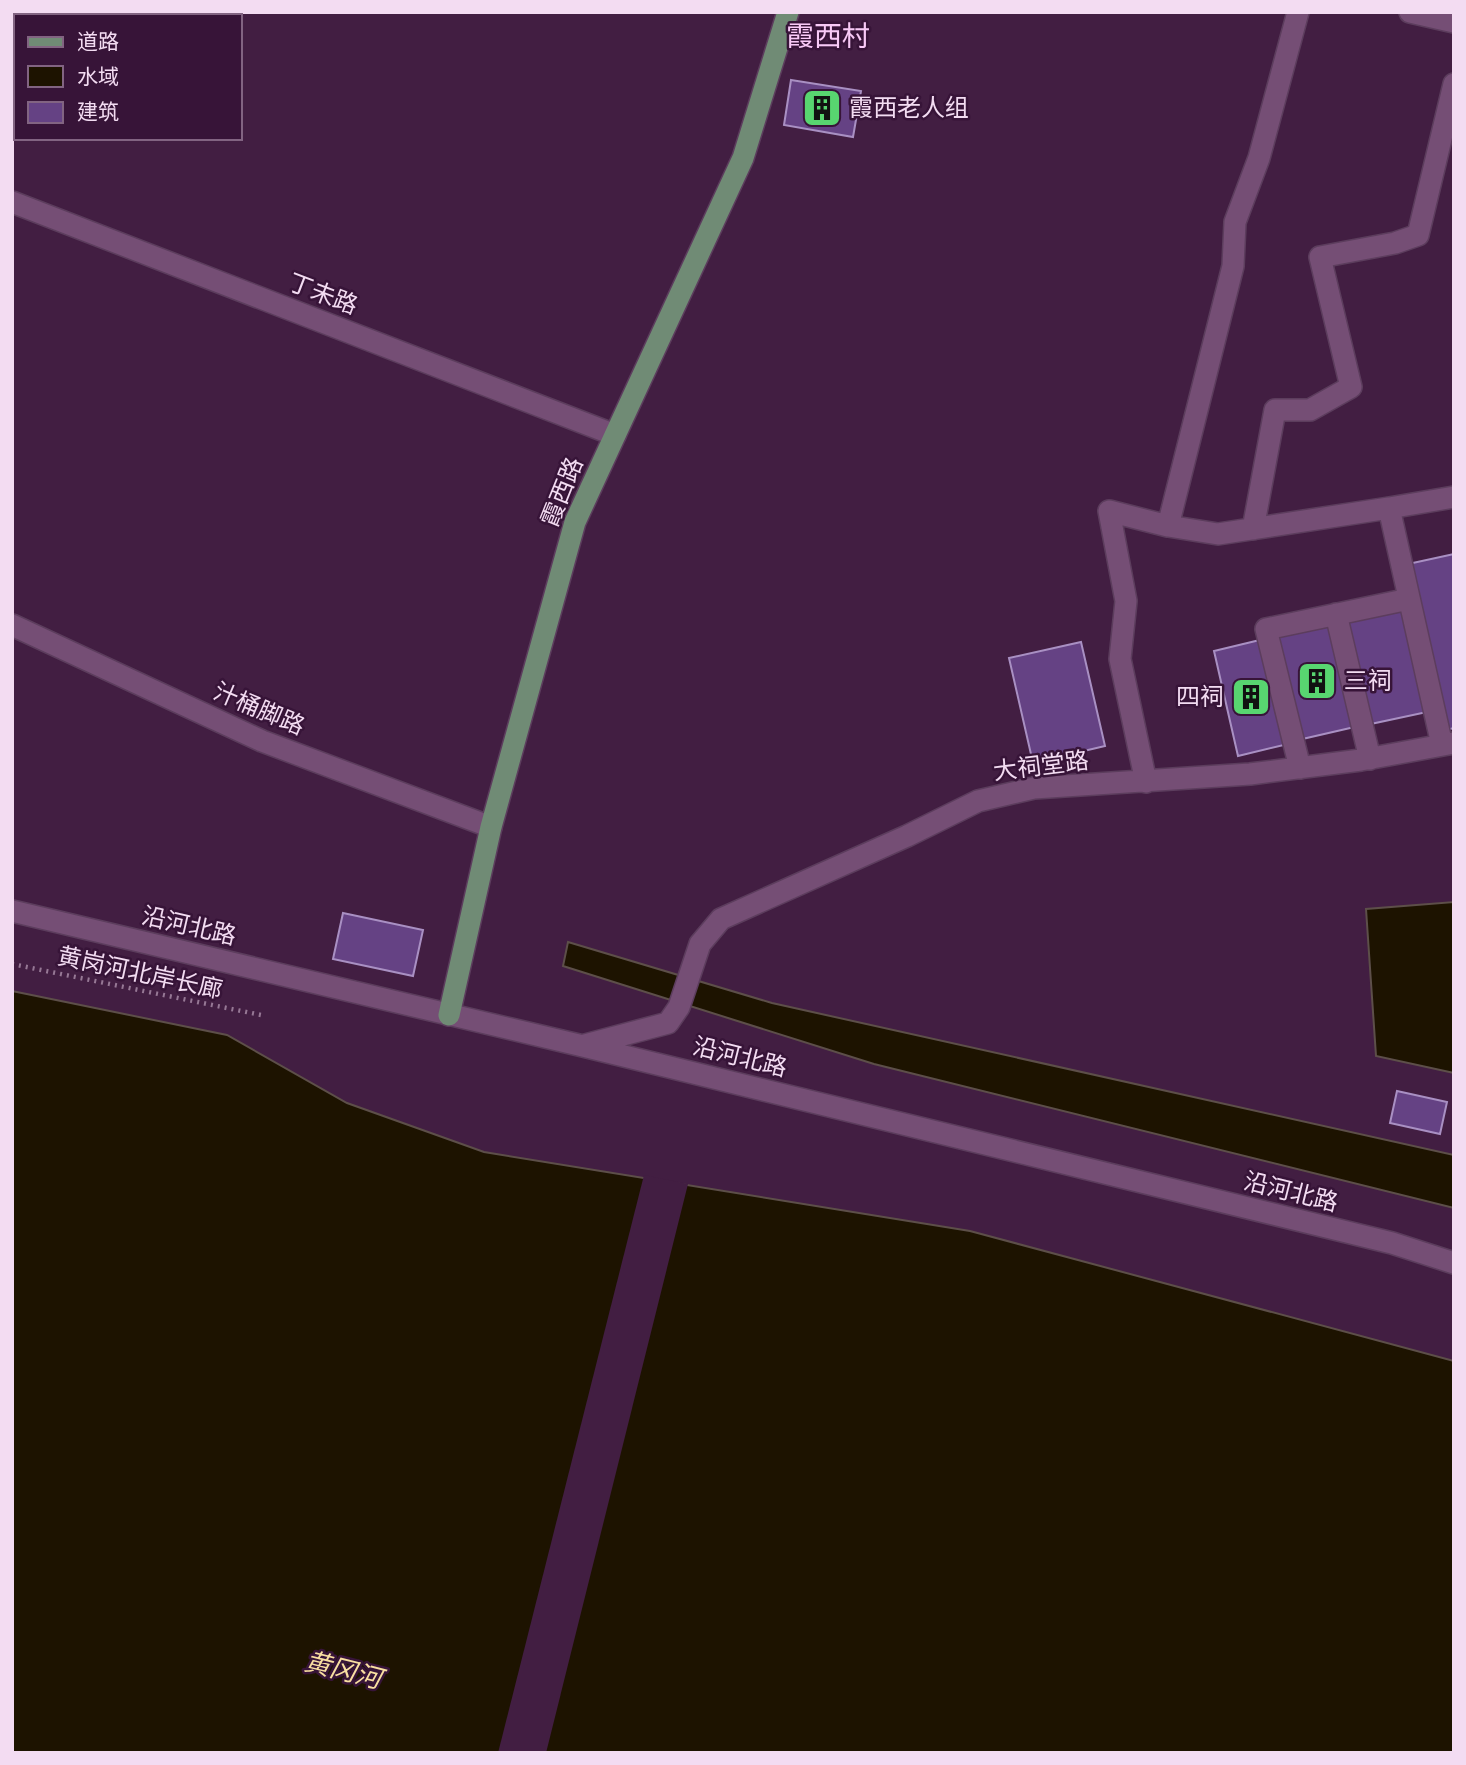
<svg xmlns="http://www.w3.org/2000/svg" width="1466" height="1765" font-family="'Fira Sans Condensed','Noto Sans SC',sans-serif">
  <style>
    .water { fill: #1d1300; stroke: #5d4f49; stroke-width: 2 }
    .pier { fill: #421e42 }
    .building { fill: #654284; stroke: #a990c3; stroke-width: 2 }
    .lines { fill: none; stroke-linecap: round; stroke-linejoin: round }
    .minor-casing { stroke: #5c3d5d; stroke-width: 24 }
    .major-casing { stroke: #5c3d5d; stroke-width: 24 }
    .path { stroke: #967895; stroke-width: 4.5; stroke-dasharray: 2 5; stroke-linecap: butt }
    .minor { stroke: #754e75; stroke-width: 21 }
    .major { stroke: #708b75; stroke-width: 21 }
    .labels { text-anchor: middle; stroke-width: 5; stroke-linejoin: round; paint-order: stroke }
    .poi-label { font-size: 24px; fill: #f3dcf2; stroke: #371438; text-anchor: start }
    .street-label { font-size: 24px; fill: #f3dcf2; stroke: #371438 }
    .water-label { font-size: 26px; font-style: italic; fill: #f9dfa1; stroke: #371438 }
    .quarter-label { font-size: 28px; fill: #f8c9f6; stroke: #371438 }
  </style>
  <rect width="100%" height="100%" fill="#421e42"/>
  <path class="water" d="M1454,902V1073L1376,1056L1366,909Z
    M568,942L772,1003L1454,1155V1208L874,1064L563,966Z
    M12,991L227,1035L347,1103L484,1152L970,1231L1454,1361V1753H12Z"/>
  <path class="pier" d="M644,1175L688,1184L546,1753H498Z"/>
  <path class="building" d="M791,80L861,91L853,137L784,125Z
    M1454,554V728L1446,730L1408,564Z
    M1403,607L1427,712L1366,725L1342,620Z
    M1335,621L1359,726L1298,740L1274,635Z
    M1264,639L1288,744L1238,756L1214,651Z
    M1081,642L1105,746L1033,763L1009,658Z
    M343,913L423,930L413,976L333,959Z
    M1397,1091L1447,1102L1440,1134L1390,1123Z"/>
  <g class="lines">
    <g class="minor-casing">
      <path id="minor" d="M1410,12L1454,22
        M12,202L615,435
        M1168,526L1218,534L1389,508
        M1253,529L1275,410H1310L1351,387L1320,257L1395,243L1418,235L1454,84
        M1336,614L1370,759
        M12,625L262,741L491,827
        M1442,745L1389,508L1454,497
        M1300,768L1266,629L1409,599
        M1146,782L1120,659L1126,601L1109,511L1168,526L1233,266L1235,222L1259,158L1298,12
        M12,911L583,1046L1392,1243L1454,1263
        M585,1045L668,1023L679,1007L700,944L721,919L907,836L978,801L1034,788L1250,774L1361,760L1454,743"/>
    </g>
    <g class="major-casing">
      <path id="major" d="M449,1015L491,827L575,522L743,158L788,12"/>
    </g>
    <path class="path" d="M12,964L261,1015"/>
    <use href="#minor" class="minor"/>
    <use href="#major" class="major"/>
  </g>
  <defs>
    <g id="building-square" transform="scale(2.0125)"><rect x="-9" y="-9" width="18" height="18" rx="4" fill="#58d570" stroke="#371438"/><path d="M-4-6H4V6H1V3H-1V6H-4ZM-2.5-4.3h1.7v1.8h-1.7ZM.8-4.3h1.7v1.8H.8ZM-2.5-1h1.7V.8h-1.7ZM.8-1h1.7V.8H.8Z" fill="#111"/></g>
  </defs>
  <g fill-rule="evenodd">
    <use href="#building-square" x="822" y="108"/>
    <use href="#building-square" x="1317" y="681"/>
    <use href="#building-square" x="1251" y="697"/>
  </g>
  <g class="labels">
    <g class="poi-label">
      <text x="849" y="116">霞西老人组</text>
      <text x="1344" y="689">三祠</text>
      <text x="1224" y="705" text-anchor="end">四祠</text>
    </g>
    <g class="street-label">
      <text transform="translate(323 294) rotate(21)" y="8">丁未路</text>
      <text transform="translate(562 492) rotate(-68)" y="8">霞西路</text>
      <text transform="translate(259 709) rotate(23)" y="8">汁桶脚路</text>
      <text transform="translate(1041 766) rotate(-7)" y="8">大祠堂路</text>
      <text transform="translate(189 926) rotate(13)" y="8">沿河北路</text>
      <text transform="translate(140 973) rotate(12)" y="8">黄岗河北岸长廊</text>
      <text transform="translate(740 1057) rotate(14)" y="8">沿河北路</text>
      <text transform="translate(1291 1192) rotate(14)" y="8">沿河北路</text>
    </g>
    <g class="water-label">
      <text transform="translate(343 1670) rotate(14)" y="9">黄冈河</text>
    </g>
    <g class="quarter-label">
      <text x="828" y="46">霞西村</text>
    </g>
  </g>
  <rect width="1466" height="1765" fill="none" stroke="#f3dcf2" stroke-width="28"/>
  <rect x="14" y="14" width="228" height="126" fill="#371438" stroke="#826482" stroke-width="2"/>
  <rect x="28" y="37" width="35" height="10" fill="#708b75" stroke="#826482" stroke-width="2"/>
  <text x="77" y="49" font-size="21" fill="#f3dcf2">道路</text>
  <rect x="28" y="66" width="35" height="21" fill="#1d1300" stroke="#826482" stroke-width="2"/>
  <text x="77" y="84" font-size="21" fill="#f3dcf2">水域</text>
  <rect x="28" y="102" width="35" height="21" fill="#654284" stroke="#826482" stroke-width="2"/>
  <text x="77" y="119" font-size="21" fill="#f3dcf2">建筑</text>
</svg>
